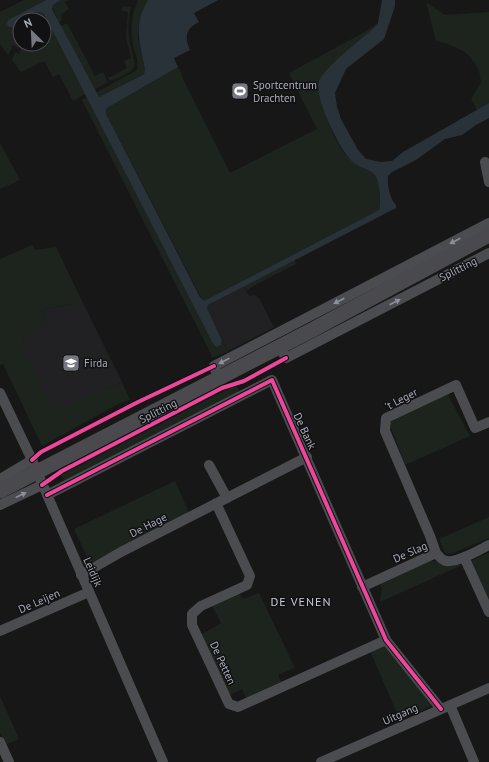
<svg xmlns="http://www.w3.org/2000/svg" width="489" height="762" font-family="'PT Sans',sans-serif">
  <style>
    .built { fill: #212123 }
    .green { fill: #1d241e }
    .water { fill: #2a3239 }
    .lines { fill: none; stroke-linecap: round; stroke-linejoin: round }
    .street { stroke: #4b4c50; stroke-width: 10 }
    .secondary { stroke: #4a4a4e; stroke-width: 15 }
    .cycleway-casing { stroke: #111113; stroke-width: 6 }
    .cycleway { stroke: #ed469a; stroke-width: 4 }
    .oneway { fill: #8c9099 }
    .labels { text-anchor: middle; stroke-width: 3; stroke-linejoin: round; paint-order: stroke }
    .poi-label { font-size: 11px; fill: #a8adb8; stroke: #111113; text-anchor: start }
    .street-label { font-size: 11px; fill: #a8adb8; stroke: #111113 }
    .neighbourhood-label { font-size: 12px; letter-spacing: 1px; fill: #c9ccd4; stroke: #111113 }
  </style>
  <rect width="100%" height="100%" fill="#171717"/>
  <path class="built" d="M244,286L249,296L255,295L259,298L274,327L228,351L207,308V306Z
    M82,301L122,382L53,412L20,343L24,341L22,337L46,322L41,310L44,309L71,304L73,307Z"/>
  <path class="green" d="M24,0H46L8,20H20V44H44V20H20C27,15 36,9 44,14L85,94L73,101L59,74L53,77L44,61L21,72L12,60L15,52L19,54L21,49L13,45L8,55L0,44V12Z
    M61,0H69L65,2L69,9L61,14L62,20L59,22L52,6Z
    M138,0H148C143,8 138,26 138,36C138,49 147,62 144,74L102,97H98L95,93L137,70C139,62 136,56 134,49C130,32 131,15 138,0Z
    M426,2L445,15L489,12V103L477,110L471,99L481,82C480,78 480,71 477,67C469,50 452,45 436,41Z
    M124,6L131,7C125,33 130,41 135,65C133,73 117,78 110,81L108,78L127,68L124,61L131,58L126,37L128,12L121,10Z
    M67,23L95,76L103,72L108,82L94,90L61,26Z
    M378,23L373,29L347,51L319,94C326,117 334,145 353,162C359,168 369,169 375,174C380,180 381,203 379,210L204,301H203L106,114V109L178,67L182,75H181L230,173L317,129L289,73L361,34Z
    M87,97L212,342H222V340L228,351L213,358L82,100Z
    M0,143L20,180L0,189Z
    M32,245L35,250L56,247L82,301L73,308L71,304L44,309L41,310L46,322L23,337L24,341L21,343L53,411L122,382L130,400L118,404L42,446L3,364L0,365V259Z
    M294,260L296,264L253,286L247,291L244,286Z
    M236,385L240,393L65,483L61,475Z
    M447,393L470,436L405,465L389,422L393,417Z
    M175,481L190,515L90,563L74,529Z
    M489,517V538L451,554L445,553L439,539Z
    M489,553V603L470,561Z
    M425,560L462,565L380,602L382,589L379,581Z
    M239,593L243,599L259,593L295,668L278,675L281,682L246,698L242,689L228,696L200,635L221,623L212,606Z
    M384,645L433,705L400,720L370,651Z
    M0,696L19,739L5,745L0,733Z"/>
  <path class="water" d="M46,0H61L53,5L52,9L99,97L135,79L144,74C146,67 143,62 142,55C137,34 137,19 148,0H218L194,13L199,22C186,28 184,37 190,50L174,58L178,67L109,107L106,109V114L200,297L204,301L379,210C381,203 380,181 375,175C370,169 360,168 354,163C341,154 313,96 319,81C324,68 361,39 373,29L378,23L382,0H395V6L384,39L346,69L335,93L337,107L341,119L358,150L366,159L381,162L392,161L403,152L489,103V118L476,125L462,135L445,139L416,160L392,172L388,176C387,185 390,199 396,205V208L208,305L207,308L222,340L221,345L216,347L212,342L44,14C36,9 27,16 20,20L18,25L13,28L8,26L7,24L8,20Z"/>
  <g class="lines">
    <path class="street" d="M485,162L489,182
      M279,347L286,358L489,253
      M218,378L214,366L489,223
      M0,393L32,460L163,762
      M209,465L227,498
      M0,479L32,460
      M47,495L272,380L386,640L441,709
      M216,503L250,576L247,585L201,606L192,614V625L229,704L238,707L386,640
      M0,505L42,485
      M436,553L430,536L385,431L386,418L456,385L475,428L489,422
      M464,557L489,612
      M81,575L121,552L307,457
      M362,587L436,553C439,556 441,560 446,561C457,563 479,550 489,545
      M0,631L89,592
      M450,705L474,762
      M0,742L9,762
      M321,762L489,688"/>
    <path class="secondary" d="M0,491L312,330L489,235"/>
    <g class="cycleway-casing">
      <path id="cycleway" d="M32,460L41,452L138,402L214,366
        M42,485L62,471L222,388L244,381L286,358
        M47,495L272,380L386,640L441,709"/>
    </g>
    <use href="#cycleway" class="cycleway"/>
  </g>
  <defs><path id="oneway-solid" d="M-6-.8H1V-3.2L6.5 0L1 3.2V.8H-6Z"/></defs>
  <g class="oneway">
    <use href="#oneway-solid" transform="translate(455 241) rotate(153)"/>
    <use href="#oneway-solid" transform="translate(339 301) rotate(153)"/>
    <use href="#oneway-solid" transform="translate(395 302) rotate(-27)"/>
    <use href="#oneway-solid" transform="translate(224 361) rotate(153)"/>
    <use href="#oneway-solid" transform="translate(21 495) rotate(-26)"/>
  </g>
  <defs>
    <g id="stadium-square" transform="scale(0.9)"><rect x="-9" y="-9" width="18" height="18" rx="4" fill="#757880" stroke="#111113"/><path d="M0-5a6.5 5 0 1 0 0 10a6.5 5 0 1 0 0-10ZM-3.5-1.8h7v3.6h-7Z" fill="#fff"/></g>
    <g id="university-square" transform="scale(0.9)"><rect x="-9" y="-9" width="18" height="18" rx="4" fill="#757880" stroke="#111113"/><path d="M0-5L7-2L0 1L-7-2ZM-4 1L0 2.5L4 1V4Q0 6-4 4Z" fill="#fff"/></g>
  </defs>
  <g fill-rule="evenodd">
    <use href="#stadium-square" x="240" y="91"/>
    <use href="#university-square" x="71" y="363"/>
  </g>
  <g class="labels">
    <g class="poi-label">
      <text x="253" y="89">Sportcentrum<tspan x="253" dy="13">Drachten</tspan></text>
      <text x="84" y="367">Firda</text>
    </g>
    <g class="street-label">
      <text transform="translate(458 269) rotate(-27)" y="4">Splitting</text>
      <text transform="translate(401 399) rotate(-27)" y="4">'t Leger</text>
      <text transform="translate(158 411) rotate(-27)" y="4">Splitting</text>
      <text transform="translate(305 431) rotate(65)" y="4">De Bank</text>
      <text transform="translate(148 525) rotate(-27)" y="4">De Hage</text>
      <text transform="translate(410 552) rotate(-24)" y="4">De Slag</text>
      <text transform="translate(93 572) rotate(66)" y="4">Leidijk</text>
      <text transform="translate(39 601) rotate(-24)" y="4">De Leijen</text>
      <text transform="translate(223 663) rotate(65)" y="4">De Petten</text>
      <text transform="translate(400 714) rotate(-24)" y="4">Uitgang</text>
    </g>
    <g class="neighbourhood-label">
      <text x="301" y="606">DE VENEN</text>
    </g>
  </g>
  <g transform="translate(32 32) rotate(336)"><circle r="19" fill="#111113" stroke="#4d4f55"/>
  <path d="M0-3L7 15L0 10L-7 15Z" fill="#757880"/>
  <text y="-6" font-size="11" font-weight="bold" text-anchor="middle" fill="#a8adb8">N</text>
  </g>
</svg>
